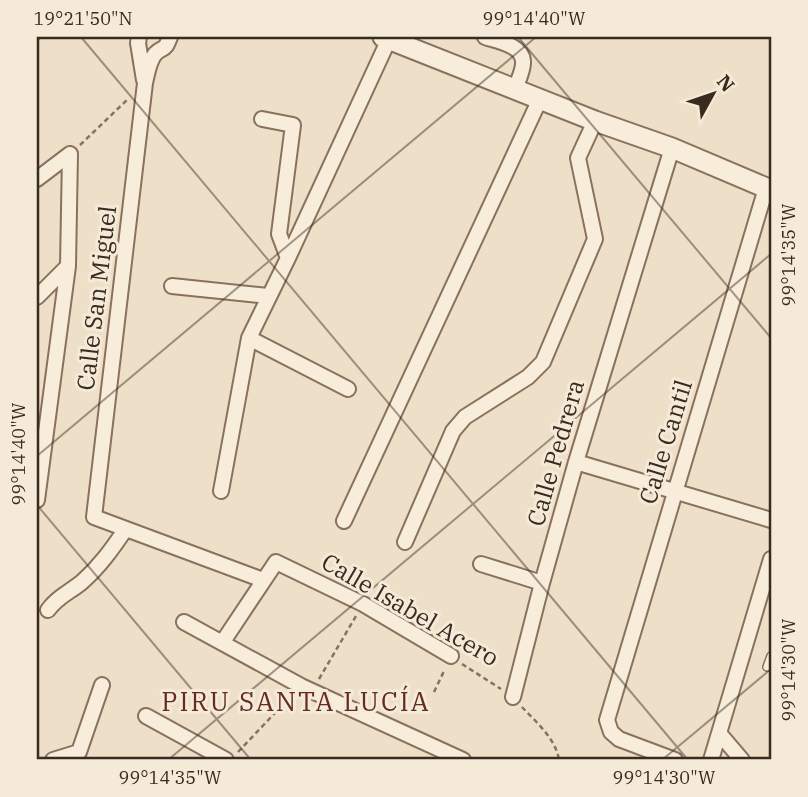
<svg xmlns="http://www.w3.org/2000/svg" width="808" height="797" font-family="'IBM Plex Serif',serif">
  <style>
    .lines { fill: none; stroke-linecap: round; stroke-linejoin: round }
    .service-casing { stroke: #89715d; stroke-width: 10 }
    .minor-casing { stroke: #89715d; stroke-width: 18 }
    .tertiary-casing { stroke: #89715d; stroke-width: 23 }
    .path { stroke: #89715d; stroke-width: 2.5; stroke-dasharray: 5 3.5; stroke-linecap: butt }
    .service { stroke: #f8eddb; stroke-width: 7 }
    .minor { stroke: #f8eddb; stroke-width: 14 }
    .tertiary { stroke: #f8eddb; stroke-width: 19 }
    .ticks { fill: none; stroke: #3a2b21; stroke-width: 2; stroke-opacity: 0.45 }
    .labels { text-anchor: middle; stroke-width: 6; stroke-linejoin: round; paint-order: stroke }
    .street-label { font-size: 24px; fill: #3a2b21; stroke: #f5ead7 }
    .neighbourhood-label { font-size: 26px; letter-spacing: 2px; fill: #652a21; stroke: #f5ead7 }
    .neatline { fill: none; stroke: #3a2b21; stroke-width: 2.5 }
    .ticks-label { font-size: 18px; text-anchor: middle; fill: #3a2b21 }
  </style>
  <rect width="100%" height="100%" fill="#eddfc8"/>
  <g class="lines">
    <g class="service-casing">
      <path id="service" d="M767,667L771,656"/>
    </g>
    <g class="minor-casing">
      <path id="minor" d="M139,37L138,43L144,80
        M170,37C164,53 164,45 155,54C149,61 147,75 145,83L94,517L263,580
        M485,37C497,41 522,45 523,61C524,69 518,81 515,89
        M262,119L293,125L279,234L288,258
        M37,179L70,154
        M172,286L268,296
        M37,297L68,266
        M249,338L348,389
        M576,462L771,520
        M221,491L249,338L288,258L389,39
        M37,500L68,266L70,154
        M344,521L540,99
        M405,542L453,431L465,417L528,377L543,362L595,239L578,158L595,121
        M481,564L542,583
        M48,610C57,597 70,592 82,582C100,566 112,549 125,530
        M184,622L301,686L463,760
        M222,643L276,562L363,604L451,656
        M513,697L542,583L576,462L672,148
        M146,716L226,760
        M719,733L742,760
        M53,760L79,752L102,685
        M675,760L619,739L611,732L607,720L766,188
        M711,760L771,559"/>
    </g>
    <g class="tertiary-casing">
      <path id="tertiary" d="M383,37L595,121L672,148L771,190"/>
    </g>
    <path class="path" d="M80,145L128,99
      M462,664L501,689
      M319,679L356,616
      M434,692L445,669
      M522,707C536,722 556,739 559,760
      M238,752L291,696"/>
    <use href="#service" class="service"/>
    <use href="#minor" class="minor"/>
    <use href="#tertiary" class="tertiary"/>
  </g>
  <path class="ticks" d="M81,37L688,760M518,37L771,338M37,41L41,37M37,456L536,37M37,505L251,760M168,760L771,254M662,760L771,669"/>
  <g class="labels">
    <g class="street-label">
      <text transform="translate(97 298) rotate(-83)" y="8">Calle San Miguel</text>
      <text transform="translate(666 442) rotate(-73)" y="8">Calle Cantil</text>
      <text transform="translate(556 453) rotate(-74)" y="8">Calle Pedrera</text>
      <text transform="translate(410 610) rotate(30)" y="8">Calle Isabel Acero</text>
    </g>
    <g class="neighbourhood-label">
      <text x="296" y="711">PIRU SANTA LUCÍA</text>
    </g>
  </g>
  <rect width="808" height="797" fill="none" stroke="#f5ead7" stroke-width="77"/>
  <g transform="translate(713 94) rotate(50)" stroke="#f5ead7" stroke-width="5" paint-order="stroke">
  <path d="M0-5L12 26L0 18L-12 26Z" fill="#3a2b21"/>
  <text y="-10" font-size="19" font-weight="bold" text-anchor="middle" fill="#3a2b21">N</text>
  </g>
  <rect x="38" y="38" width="732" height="720" class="neatline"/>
  <g class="ticks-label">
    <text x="83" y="25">19°21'50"N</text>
    <text x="534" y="25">99°14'40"W</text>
    <text transform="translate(789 255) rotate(-90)" y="6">99°14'35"W</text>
    <text transform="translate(19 454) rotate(-90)" y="6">99°14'40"W</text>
    <text transform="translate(789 670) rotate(-90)" y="6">99°14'30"W</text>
    <text x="170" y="784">99°14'35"W</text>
    <text x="664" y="784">99°14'30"W</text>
  </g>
</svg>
